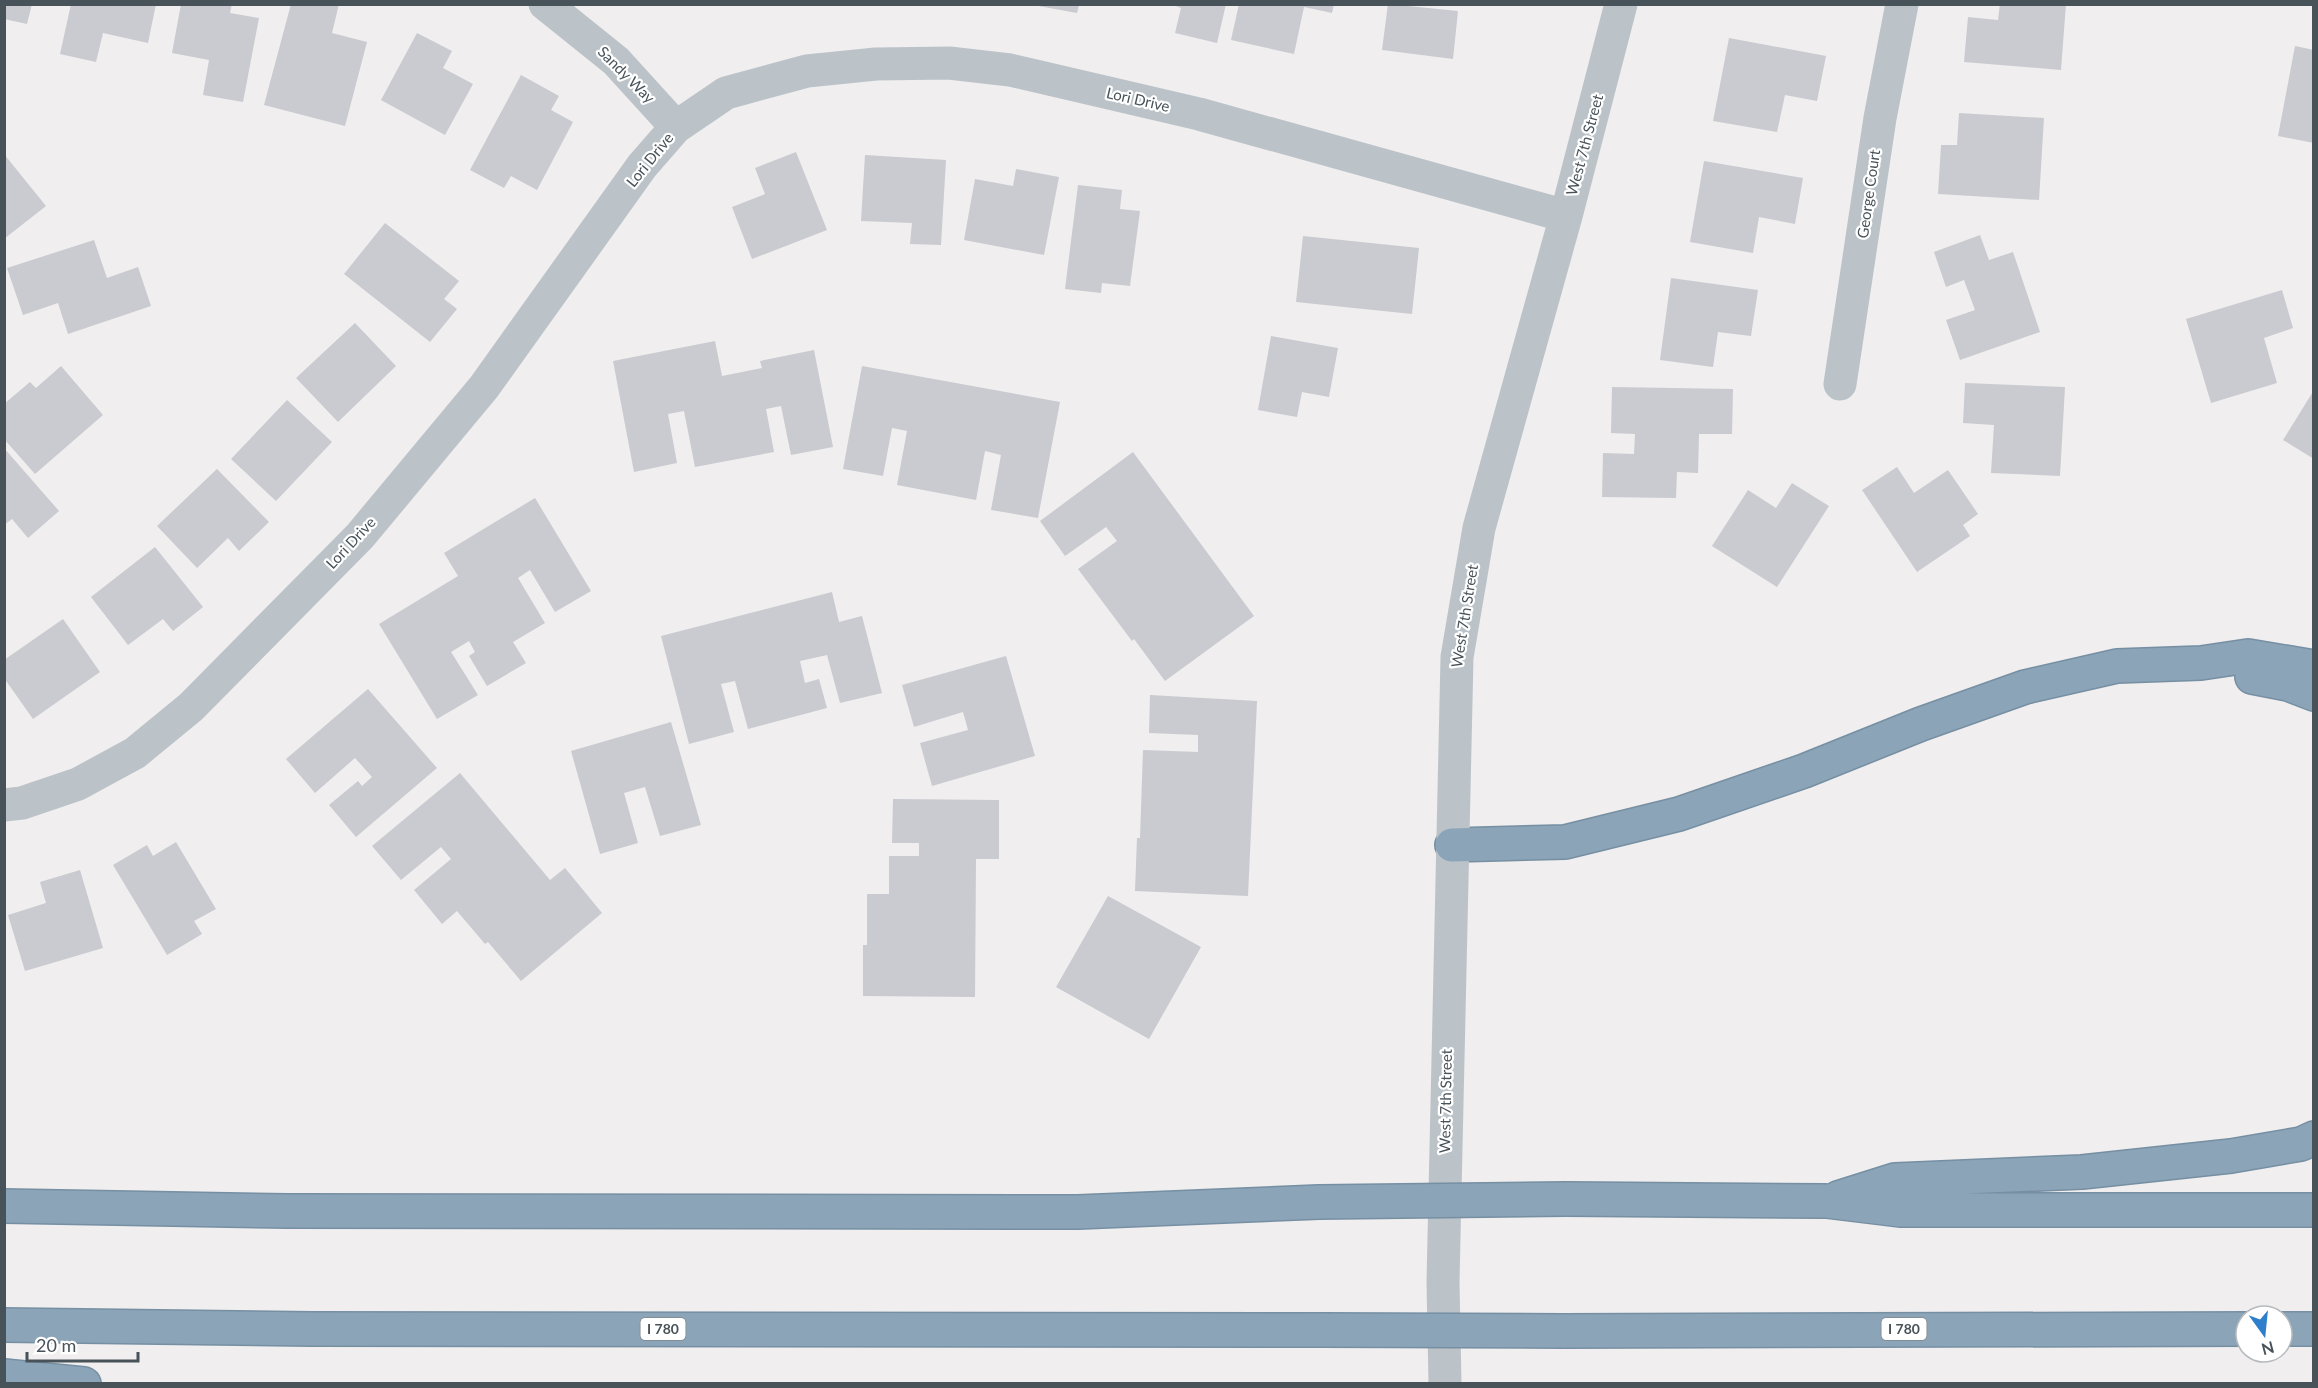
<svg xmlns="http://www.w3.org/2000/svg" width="2318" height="1388" font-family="Lato,sans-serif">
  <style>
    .building { fill: #c9cbd0 }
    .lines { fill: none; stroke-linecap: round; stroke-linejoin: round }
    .highway-casing { stroke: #768fa3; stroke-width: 36 }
    .minor { stroke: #bbc3c9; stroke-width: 33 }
    .highway { stroke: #8ba4b7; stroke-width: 33 }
    .highway-bridge-casing { stroke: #768fa3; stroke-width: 36; stroke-linecap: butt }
    .highway-bridge { stroke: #8ba4b7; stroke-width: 33 }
    .labels { text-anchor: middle; stroke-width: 4.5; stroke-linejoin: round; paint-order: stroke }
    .shield { fill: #fff; stroke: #7f868b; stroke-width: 1.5 }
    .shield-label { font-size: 14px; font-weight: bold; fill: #485259 }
    .street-label { font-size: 15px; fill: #485259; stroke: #fff }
  </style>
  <rect width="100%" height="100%" fill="#f0eeee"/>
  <path class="building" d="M4,4H32L27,24L4,19Z
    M71,4H156L148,43L103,33L96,62L60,54Z
    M181,4H232L230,13L259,18L243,102L203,95L209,60L172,53Z
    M291,4H339L332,33L367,42L345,126L264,105Z
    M1171,4H1226L1217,43L1175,33L1181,8Z
    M1239,4H1334L1332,13L1304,7L1294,54L1231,40Z
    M1388,4L1458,11L1453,59L1382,50Z
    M2000,4H2066L2061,70L1964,62L1968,17L1998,20Z
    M1033,5H1079L1077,13Z
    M417,33L452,51L443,68L473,84L445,135L381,100Z
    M1729,38L1826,56L1817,101L1785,95L1777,132L1713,121Z
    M2295,46L2314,50V143L2278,136Z
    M521,75L559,96L551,110L573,122L537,190L511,176L504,188L470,170Z
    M1959,113L2044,118L2039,200L1938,194L1941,145H1957Z
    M796,152L827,230L752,259L732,207L765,194L755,168Z
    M4,154L46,206L4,239Z
    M865,155L946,160L941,245L910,244L912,223L861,221Z
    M1704,161L1803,178L1795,224L1759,217L1753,253L1690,242Z
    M1016,169L1059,177L1044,255L964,240L975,179L1013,186Z
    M1078,185L1122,190L1120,209L1140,211L1130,286L1102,283L1101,293L1065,289Z
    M385,223L459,281L444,299L457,309L430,342L344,274Z
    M1980,235L1989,260L2013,252L2040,332L1960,360L1946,320L1975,310L1964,280L1946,287L1934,252Z
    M1303,236L1419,248L1412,314L1296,302Z
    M94,240L107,278L138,267L151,306L68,334L58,303L23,315L7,268Z
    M1671,278L1758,290L1751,336L1718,332L1713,367L1660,360Z
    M2282,290L2293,328L2264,338L2277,383L2211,403L2186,319Z
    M355,323L396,366L338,422L296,378Z
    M1271,336L1338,348L1329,397L1302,392L1297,417L1258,410Z
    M715,341L722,376L762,368L760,361L814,350L833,447L791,455L781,406L766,409L774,452L695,467L684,411L668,414L677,463L634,472L613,361Z
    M61,366L103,415L35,474L4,439V404L30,382L36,388Z
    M862,366L1060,402L1038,518L991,510L1001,455L985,451L976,500L897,485L907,431L892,428L883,476L843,469Z
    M1965,383L2065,387L2060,476L1991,473L1994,425L1963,423Z
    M1612,387L1733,389L1732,434H1699L1698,473L1677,472L1676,498L1602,497L1603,453L1634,454L1635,434L1611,433Z
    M2314,390V459L2283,440Z
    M287,400L332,442L276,501L231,459Z
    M4,448L59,511L28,538L12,519L4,525Z
    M1133,452L1254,616L1165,681L1134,639L1132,641L1078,569L1117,541L1106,527L1065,556L1040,521Z
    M1897,467L1914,493L1948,470L1978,514L1963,525L1970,536L1917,572L1862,490Z
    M217,469L269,522L239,551L228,538L197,568L157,526Z
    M1792,483L1829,506L1777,587L1712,546L1748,490L1776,508Z
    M535,498L591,591L555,612L530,570L518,578L545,623L513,642L526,663L487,686L469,656L475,652L469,641L451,652L478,695L437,719L379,624L458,576L444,553Z
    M155,547L203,607L173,631L163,619L128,645L91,597Z
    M832,592L839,622L862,616L882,693L840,703L827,655L800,661L805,683L819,679L827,708L748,729L735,681L721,684L734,732L689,744L661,636Z
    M63,619L100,672L33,719L4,678V660Z
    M1006,656L1035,756L932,786L920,743L968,730L963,712L914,727L902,685Z
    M368,689L437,768L356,837L329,805L358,781L362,786L372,777L355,758L315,793L286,759Z
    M1150,695L1257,701L1248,896L1135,891L1137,838H1140L1143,750L1198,752V735L1149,733Z
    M671,722L701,825L660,836L645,787L624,793L638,843L600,854L571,751Z
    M460,773L550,880L565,868L602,913L521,981L488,942L485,944L457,911L442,924L414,890L451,859L441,847L401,880L372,846Z
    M893,799L999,800V859H976L975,997L863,996V945H867V894H889V856H919V843H892Z
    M176,842L216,909L194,921L202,934L167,955L113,865L147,845L153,856Z
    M80,870L103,948L25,971L8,915L46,903L40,882Z
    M1108,896L1201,947L1149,1039L1056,987Z"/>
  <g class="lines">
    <g class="highway-casing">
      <path id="highway" d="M2252,677L2288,684L2314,694
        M1452,845L1565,842L1679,814L1804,771L1921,724L2025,687L2117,666L2201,663L2248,656L2314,667
        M1838,1198L1895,1180L2082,1172L2231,1156L2301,1144L2314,1138
        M1566,1199L1826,1201L1900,1210H2314
        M4,1206L288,1211L1078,1212L1319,1202
        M4,1325L311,1329L1322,1330
        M2282,1329H2314
        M1563,1331L2246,1329
        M4,1376L84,1384"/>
    </g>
    <path class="minor" d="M545,4L616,61L676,127
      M1840,384L1880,118L1902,4
      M4,805L22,803L78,784L135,753L191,707L360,536L484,387L642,166L676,127L726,93L807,71L876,64L949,63L1010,70L1199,114L1566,216
      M1445,1384L1443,1282L1457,657L1479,528L1566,216L1621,4"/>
    <use href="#highway" class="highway"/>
    <g class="highway-bridge-casing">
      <path id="highway-bridge" d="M1319,1202L1566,1199
        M1322,1330L1563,1331"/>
    </g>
    <use href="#highway-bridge" class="highway-bridge"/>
  </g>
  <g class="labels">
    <g class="shield">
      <rect x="640.5" y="1318" width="45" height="22" rx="4.5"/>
      <rect x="1881.5" y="1318" width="45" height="22" rx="4.5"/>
    </g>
    <g class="shield-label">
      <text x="663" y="1334">I 780</text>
      <text x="1904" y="1334">I 780</text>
    </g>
    <g class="street-label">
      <text transform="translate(626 75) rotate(45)" y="5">Sandy Way</text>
      <text transform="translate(1138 100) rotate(13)" y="5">Lori Drive</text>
      <text transform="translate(1585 145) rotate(-75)" y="5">West 7th Street</text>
      <text transform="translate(650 160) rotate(-51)" y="5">Lori Drive</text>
      <text transform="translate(1869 194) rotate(-82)" y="5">George Court</text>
      <text transform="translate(351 543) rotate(-47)" y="5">Lori Drive</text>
      <text transform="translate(1465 616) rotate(-81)" y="5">West 7th Street</text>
      <text transform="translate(1446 1101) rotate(-89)" y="5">West 7th Street</text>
    </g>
  </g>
  <rect width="2318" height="1388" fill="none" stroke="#485259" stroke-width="12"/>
  <g transform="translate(2264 1334) rotate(165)"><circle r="28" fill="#ffffff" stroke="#b6babd" stroke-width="1.5"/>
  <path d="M0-4.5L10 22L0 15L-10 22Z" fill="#2d7fcb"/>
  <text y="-9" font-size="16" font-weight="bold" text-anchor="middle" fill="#485259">N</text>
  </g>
  <path d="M27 1352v9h111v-9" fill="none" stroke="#485259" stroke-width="3"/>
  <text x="36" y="1352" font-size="18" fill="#485259" stroke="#ffffff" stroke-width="4.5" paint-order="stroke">20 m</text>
</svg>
